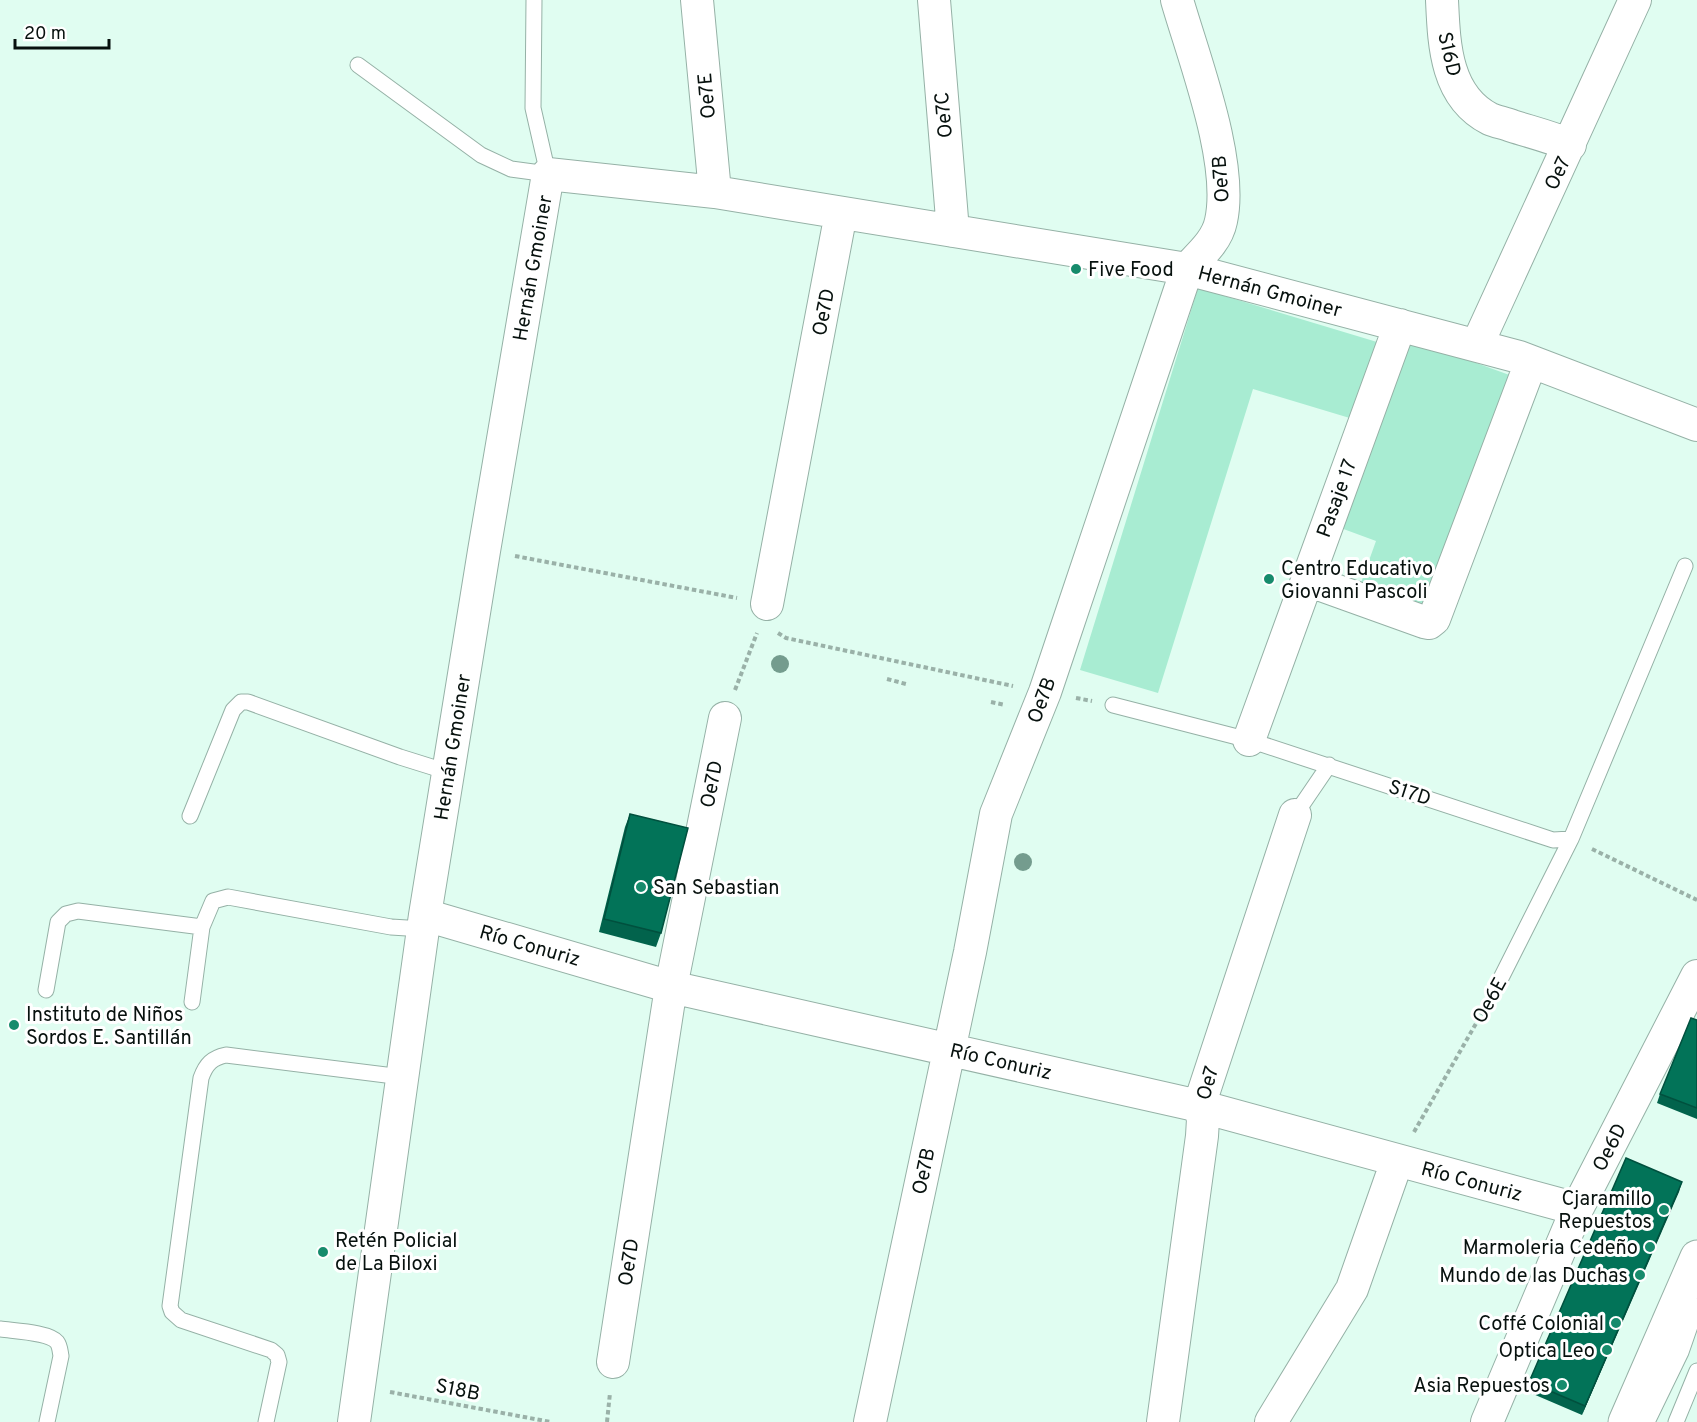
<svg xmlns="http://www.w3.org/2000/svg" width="1697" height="1422" font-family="Overpass,sans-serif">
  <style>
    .green { fill: #a8ecd2 }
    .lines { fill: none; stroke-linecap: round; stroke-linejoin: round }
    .service-casing { stroke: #95b1a6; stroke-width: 17 }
    .minor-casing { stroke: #95b1a6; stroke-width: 34 }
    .primary-casing { stroke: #95b1a6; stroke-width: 35 }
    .path { stroke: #9ab1a8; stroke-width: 4; stroke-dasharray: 4.5 3; stroke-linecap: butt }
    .service { stroke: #fff; stroke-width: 15 }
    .minor { stroke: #fff; stroke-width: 32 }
    .primary { stroke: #fff; stroke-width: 33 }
    .tree { fill: #749c8e }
    .wall { fill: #02634c }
    .shaded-wall { fill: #01503e }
    .building { fill: #027358; stroke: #01503e; stroke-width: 1.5 }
    .poi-dot { fill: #178b6c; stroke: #fff; stroke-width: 2 }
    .labels { text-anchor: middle; stroke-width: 6; stroke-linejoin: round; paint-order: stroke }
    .street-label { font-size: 20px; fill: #07110e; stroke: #fff }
    .poi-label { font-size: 20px; fill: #07110e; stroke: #fff; text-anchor: end }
  </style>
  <rect width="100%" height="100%" fill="#e0fdf1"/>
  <path class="green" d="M1198,288L1377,342L1353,419L1253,389L1158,693L1080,670Z
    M1407,338L1515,377L1427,619L1357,594L1376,541L1338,527Z"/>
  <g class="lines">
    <g class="service-casing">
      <path id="service" d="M358,65L481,155L511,169L548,174L533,108L534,0
        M1113,705L1249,740L1553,840L1571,839
        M1295,815L1329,765
        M190,816L233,710L241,702H248L400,757L448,772
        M1497,986L1571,839L1685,566
        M46,990L58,922L66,914L78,911L202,927
        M192,1002L202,927L213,901L228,897L391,927L423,929
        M0,1329C13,1331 49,1332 57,1342C60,1346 60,1351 61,1356L47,1422
        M266,1422L279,1362L277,1355L271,1350L181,1320L172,1312L170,1306L201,1078C206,1064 212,1058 226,1055L402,1077
        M1647,1422L1681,1352L1697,1306
        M1676,1422L1697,1371"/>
    </g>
    <g class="minor-casing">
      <path id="minor" d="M697,0L715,192
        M934,0L953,231
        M1442,0C1444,43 1445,96 1490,119C1497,122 1505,123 1512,126C1531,132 1551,137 1570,145
        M1477,345L1635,0
        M1307,580L1424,622L1429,623L1434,619L1531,362
        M767,604L841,213
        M1249,740L1400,325
        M425,915L671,987L1199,1106L1577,1209
        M613,1362L671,987L725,718
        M354,1422L425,915L484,551L548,174L715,192L1187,269L1519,357L1697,425
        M870,1422L970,952L996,814L1045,692L1187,269C1200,255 1217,241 1221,221C1234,162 1194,59 1177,0
        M1163,1422L1202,1136L1203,1119L1199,1106L1295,815
        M1271,1422L1352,1289L1397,1161
        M1487,1422L1577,1209L1697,976"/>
    </g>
    <g class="primary-casing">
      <path id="primary" d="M1625,1422L1697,1257"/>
    </g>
    <path class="path" d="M515,556L737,598
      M778,633L786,638L1013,686
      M887,679L906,684
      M735,690L757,633
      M1076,698L1092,701
      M991,702L1005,705
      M1592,849L1697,900
      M1414,1132L1486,1006
      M390,1392L551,1422
      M607,1422L610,1393"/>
    <use href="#service" class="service"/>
    <use href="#minor" class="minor"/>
    <use href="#primary" class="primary"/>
  </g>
  <g class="tree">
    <circle cx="780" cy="664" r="9"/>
    <circle cx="1023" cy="862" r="9"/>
  </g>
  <path class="wall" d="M630,814L661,933L656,947L599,932L625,827Z
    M1697,1020V1119L1657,1103L1660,1094Z
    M1682,1182L1582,1415L1526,1391L1529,1382Z"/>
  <path class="shaded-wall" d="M1682,1182L1679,1192L1582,1415L1585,1406Z"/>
  <path class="building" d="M630,814L688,828L661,933L604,919Z
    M1691,1018L1697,1020V1108L1660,1094Z
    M1626,1158L1682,1182L1585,1406L1529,1382Z"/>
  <g class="poi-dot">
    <circle cx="1076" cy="269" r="6"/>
    <circle cx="1269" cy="579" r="6"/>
    <circle cx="641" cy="887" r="6"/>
    <circle cx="14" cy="1025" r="6"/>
    <circle cx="1664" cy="1210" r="6"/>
    <circle cx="1650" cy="1247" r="6"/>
    <circle cx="323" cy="1252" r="6"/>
    <circle cx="1640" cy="1275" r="6"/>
    <circle cx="1616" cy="1323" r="6"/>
    <circle cx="1607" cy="1350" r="6"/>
    <circle cx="1562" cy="1385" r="6"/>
  </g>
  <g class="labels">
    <g class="street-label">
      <text transform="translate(1450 54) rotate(77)" y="7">S16D</text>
      <text transform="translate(706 96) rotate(-95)" y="7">Oe7E</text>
      <text transform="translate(943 115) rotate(-95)" y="7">Oe7C</text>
      <text transform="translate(1557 173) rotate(-65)" y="7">Oe7</text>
      <text transform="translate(1220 179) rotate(-94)" y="7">Oe7B</text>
      <text transform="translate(532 268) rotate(-80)" y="7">Hernán Gmoiner</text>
      <text transform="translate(1270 291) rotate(15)" y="7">Hernán Gmoiner</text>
      <text transform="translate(823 312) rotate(-79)" y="7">Oe7D</text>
      <text transform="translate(1336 498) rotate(-70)" y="7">Pasaje 17</text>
      <text transform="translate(1041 700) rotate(-70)" y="7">Oe7B</text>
      <text transform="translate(452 747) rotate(-81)" y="7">Hernán Gmoiner</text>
      <text transform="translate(711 784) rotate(-79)" y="7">Oe7D</text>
      <text transform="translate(1410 792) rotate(18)" y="7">S17D</text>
      <text transform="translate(530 945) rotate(16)" y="7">Río Conuriz</text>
      <text transform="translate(1489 1000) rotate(-61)" y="7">Oe6E</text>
      <text transform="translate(1001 1061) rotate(13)" y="7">Río Conuriz</text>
      <text transform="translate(1207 1083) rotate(-74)" y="7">Oe7</text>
      <text transform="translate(1609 1147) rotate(-63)" y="7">Oe6D</text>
      <text transform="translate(923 1171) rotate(-78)" y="7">Oe7B</text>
      <text transform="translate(1472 1181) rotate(15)" y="7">Río Conuriz</text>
      <text transform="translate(628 1262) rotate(-81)" y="7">Oe7D</text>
      <text transform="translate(458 1389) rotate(11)" y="7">S18B</text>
    </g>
    <g class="poi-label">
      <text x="1088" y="276" text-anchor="start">Five Food</text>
      <text x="1281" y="575" text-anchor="start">Centro Educativo<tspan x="1281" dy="23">Giovanni Pascoli</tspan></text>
      <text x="653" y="894" text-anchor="start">San Sebastian</text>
      <text x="26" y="1021" text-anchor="start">Instituto de Niños<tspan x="26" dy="23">Sordos E. Santillán</tspan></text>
      <text x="1652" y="1205">Cjaramillo<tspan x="1652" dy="23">Repuestos</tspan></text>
      <text x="335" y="1247" text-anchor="start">Retén Policial<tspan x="335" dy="23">de La Biloxi</tspan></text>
      <text x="1638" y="1254">Marmoleria Cedeño</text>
      <text x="1628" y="1282">Mundo de las Duchas</text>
      <text x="1604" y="1330">Coffé Colonial</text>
      <text x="1595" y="1357">Optica Leo</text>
      <text x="1550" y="1392">Asia Repuestos</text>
    </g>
  </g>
  <path d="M15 39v9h94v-9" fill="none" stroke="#07110e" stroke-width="3"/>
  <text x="24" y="39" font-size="18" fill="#07110e" stroke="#ffffff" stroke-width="4.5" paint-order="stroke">20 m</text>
</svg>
